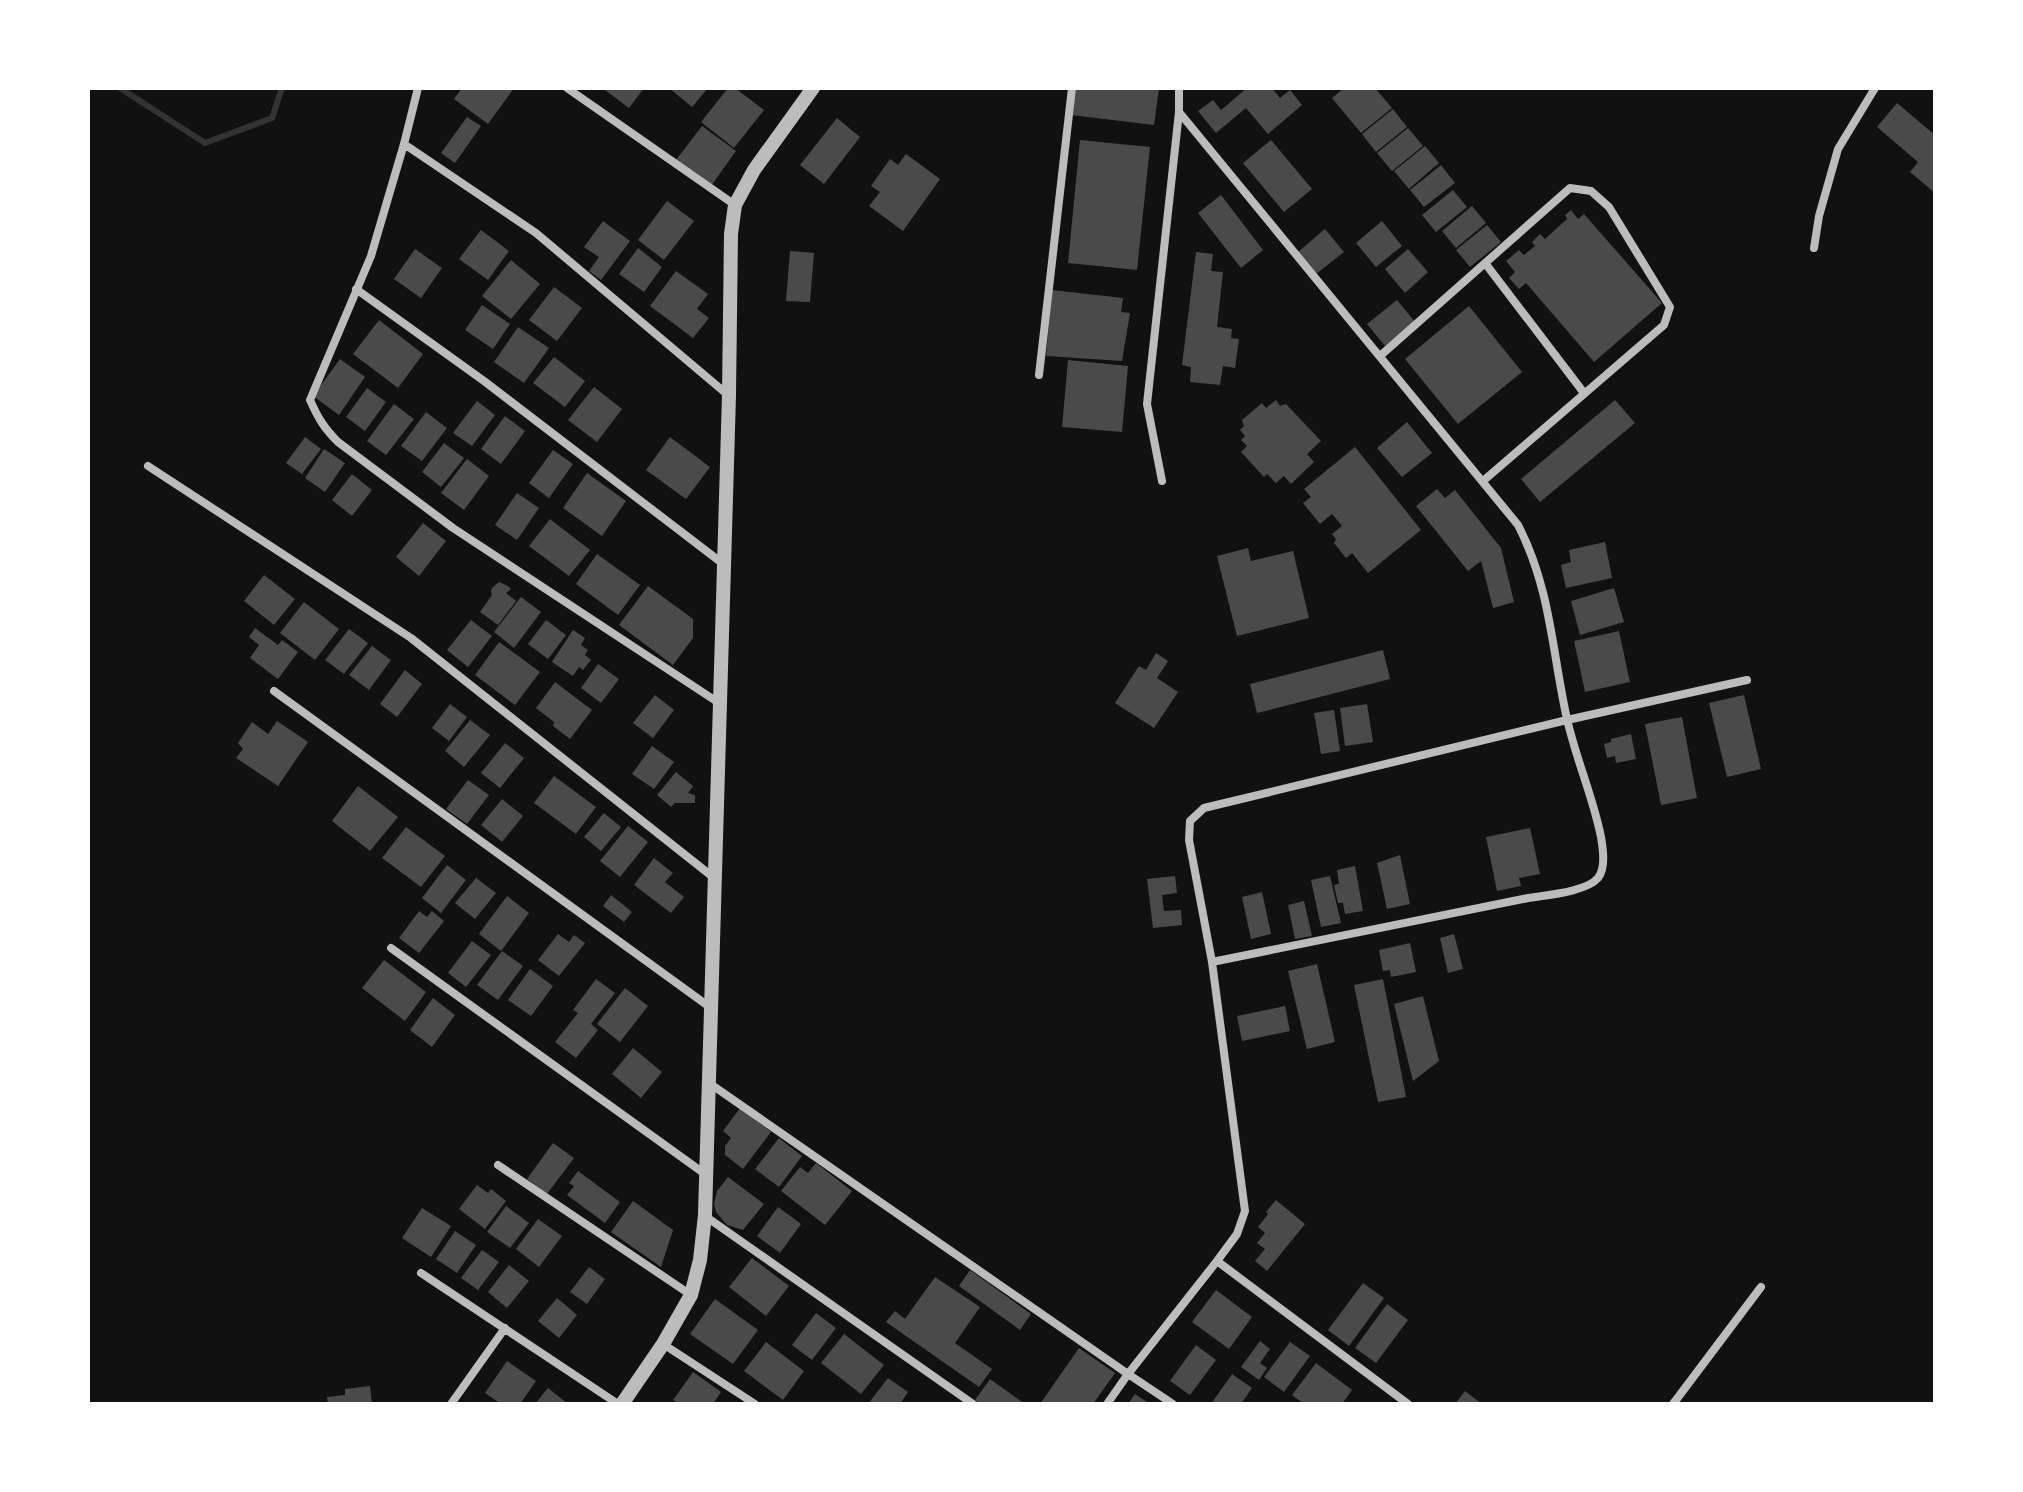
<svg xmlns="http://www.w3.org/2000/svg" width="2023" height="1492" font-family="Manrope,sans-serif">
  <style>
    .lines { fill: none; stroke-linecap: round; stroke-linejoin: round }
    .stream { stroke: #333; stroke-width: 6 }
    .building { fill: #4a4a4a }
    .minor { stroke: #bcbcbc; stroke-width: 8 }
    .tertiary { stroke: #bcbcbc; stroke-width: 14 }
  </style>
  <rect width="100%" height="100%" fill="#111"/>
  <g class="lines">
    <path class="stream" d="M120,88L205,143L272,118L282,88"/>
  </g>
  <path class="building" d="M462,88H514L488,124L454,99Z
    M606,88H644L629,108L605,90Z
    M669,88H708L692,107Z
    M728,88H735L764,110L734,148L701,122Z
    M1074,88H1159L1154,125L1071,115Z
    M1247,88H1272L1280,98L1290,90L1302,105L1268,134L1246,108L1216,133L1198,111L1213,100L1221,110Z
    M1344,88H1375L1392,108L1361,133L1332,98Z
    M1897,103L1935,135V193L1910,172L1918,162L1877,127Z
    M1393,109L1407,127L1376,152L1362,134Z
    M467,117L481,126L455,163L441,153Z
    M837,118L860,137L824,184L800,165Z
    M702,126L736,151L711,186L676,160Z
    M1408,128L1423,146L1392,171L1377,153Z
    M1080,140L1150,147L1137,270L1068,263Z
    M1271,140L1312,189L1284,212L1243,163Z
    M1425,146L1439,163L1409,189L1394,171Z
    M906,154L940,179L903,231L869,206L880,192L871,186L890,159L898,165Z
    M1441,165L1455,183L1424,207L1410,190Z
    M1453,190L1467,207L1436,232L1422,215Z
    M1221,195L1263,250L1241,268L1198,213Z
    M667,201L694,221L664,260L638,240Z
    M1472,206L1486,223L1456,248L1442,231Z
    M1571,210L1578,219L1584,214L1662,303L1594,362L1526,283L1519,289L1509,278L1515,272L1506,261L1519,250L1524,255L1535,246L1532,242L1540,234L1545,239L1567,219L1565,215Z
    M603,221L630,241L601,280L589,271L599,257L584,247Z
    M1382,221L1402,246L1376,267L1356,243Z
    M1487,225L1501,242L1470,267L1456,250Z
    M1325,229L1344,252L1316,274L1298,252Z
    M481,230L509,251L488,280L459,259Z
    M638,248L662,267L644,292L619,274Z
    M415,249L442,268L421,298L394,279Z
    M1408,249L1428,272L1405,293L1385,269Z
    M790,251L814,253L810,302L786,301Z
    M1196,252L1213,254L1211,271L1223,272L1217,327L1232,329L1231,338L1239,339L1235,368L1223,366L1220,385L1190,382L1191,367L1182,365Z
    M511,260L540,284L511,319L482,296Z
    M676,271L708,294L697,309L709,318L693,338L650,306Z
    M554,287L582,308L557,341L529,320Z
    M1052,290L1123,298L1121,312L1130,313L1122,361L1046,356Z
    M1397,300L1415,322L1385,346L1367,324Z
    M482,305L510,324L493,349L465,330Z
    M1469,306L1522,372L1458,424L1405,359Z
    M379,320L423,354L398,388L353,354Z
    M518,327L549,348L524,383L494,362Z
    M554,357L585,381L565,407L533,383Z
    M340,359L365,377L339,415L313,396Z
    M1068,360L1128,366L1122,432L1062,427Z
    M594,387L622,409L597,442L568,420Z
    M367,388L386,402L365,431L346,417Z
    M1276,400L1280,406L1286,404L1321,441L1307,454L1314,462L1291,484L1284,476L1276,483L1267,474L1264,477L1241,452L1247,446L1241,440L1245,436L1240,430L1244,426L1242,420L1262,403L1266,408Z
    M1615,400L1635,423L1540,502L1521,479Z
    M477,401L495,415L472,446L453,433Z
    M394,404L414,419L386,455L367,441Z
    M426,412L447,428L422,461L401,446Z
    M505,416L525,431L501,464L481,449Z
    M1407,422L1432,453L1402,477L1377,448Z
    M305,437L321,449L302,474L286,463Z
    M670,437L710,467L686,499L646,470Z
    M444,443L464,458L441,487L422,472Z
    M1355,447L1421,530L1368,573L1352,553L1346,558L1334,543L1336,539L1332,534L1342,526L1332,514L1320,524L1303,503L1311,497L1304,489Z
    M324,449L345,463L325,492L305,478Z
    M553,450L573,464L549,498L529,483Z
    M467,459L489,476L464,510L441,493Z
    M587,473L626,501L602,536L563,508Z
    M352,474L372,490L352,516L332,500Z
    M1437,489L1445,498L1455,490L1501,548L1514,602L1493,608L1481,561L1468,571L1416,506Z
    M517,493L539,508L517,540L495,525Z
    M550,519L590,550L569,576L529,546Z
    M423,523L446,541L419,576L396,557Z
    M1605,542L1612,578L1566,588L1561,565L1571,562L1569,550Z
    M1248,548L1251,561L1293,551L1309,618L1237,636L1217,556Z
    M597,554L640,585L618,615L576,584Z
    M264,575L295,599L274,625L244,601Z
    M499,582L508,586L511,589L506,593L516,601L498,625L480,612L492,595L491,592L492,588Z
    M648,586L693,619V638L673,665L619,625Z
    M1614,588L1624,622L1580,635L1571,601Z
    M521,597L541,612L514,648L494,632Z
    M304,602L339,629L315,660L280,633Z
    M471,620L492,636L468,667L447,650Z
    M546,620L566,635L548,659L528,644Z
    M255,628L278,645L282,640L298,652L278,679L250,658L259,645L249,637Z
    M349,629L368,643L344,674L325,660Z
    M573,630L585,638L581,645L588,650L585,655L591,660L583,670L579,667L573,676L552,662Z
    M1619,631L1630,682L1585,692L1574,641Z
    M499,642L540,672L515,705L475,675Z
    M372,646L391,660L369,690L349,675Z
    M1383,650L1390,679L1257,713L1250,684Z
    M1156,653L1168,661L1157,678L1178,692L1154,728L1115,703L1139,666L1146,670Z
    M598,664L619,679L601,703L581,688Z
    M405,670L422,684L397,717L380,704Z
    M555,682L592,710L570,739L553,726L554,722L536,708Z
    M655,695L674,710L653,738L633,723Z
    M1744,695L1761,769L1727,777L1709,703Z
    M450,704L467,717L449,741L432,728Z
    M1367,704L1373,742L1345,746L1340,708Z
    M1334,710L1340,751L1321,754L1314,713Z
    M1682,717L1697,798L1661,805L1645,724Z
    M470,720L490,735L464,767L445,751Z
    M277,721L308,742L278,786L236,758L243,749L238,743L252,722L268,734Z
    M1631,734L1636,759L1616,763L1615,756L1607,758L1604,744L1611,742V739Z
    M505,743L524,758L500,788L481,773Z
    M652,746L674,762L654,789L632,774Z
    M676,772L693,786L688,793L695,795V803H675L671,807L657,795Z
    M554,776L596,807L576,834L534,803Z
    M468,780L489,795L467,824L446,809Z
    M358,786L398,817L370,851L332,821Z
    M502,799L523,816L502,842L481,825Z
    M604,813L621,827L601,851L584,837Z
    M628,826L648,842L620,877L600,861Z
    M406,827L445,856L421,887L382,858Z
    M1530,828L1540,874L1519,878L1521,886L1497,891L1486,837Z
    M1400,855L1410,904L1387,909L1377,863Z
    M654,858L673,873L665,882L684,897L671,913L634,885Z
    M447,865L466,880L441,913L422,898Z
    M1355,866L1363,911L1345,914L1343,903H1338L1334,885L1339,884L1337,870Z
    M1175,876L1177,893L1162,895L1164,911L1181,910L1182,925L1153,928L1147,879Z
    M1330,876L1341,923L1321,927L1311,880Z
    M476,878L496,893L475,919L455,903Z
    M1262,892L1271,934L1251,939L1242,897Z
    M611,895L632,912L624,922L603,906Z
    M507,896L529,913L501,951L479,934Z
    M1304,901L1312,936L1295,939L1288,905Z
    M419,911L427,917L432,911L444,921L419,953L399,938Z
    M558,934L569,942L574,935L585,943L559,976L538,960Z
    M1454,934L1463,969L1448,973L1440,938Z
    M472,941L491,955L466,987L448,973Z
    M1410,943L1416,972L1391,977L1390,970L1383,971L1379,950Z
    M502,951L523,966L498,1000L477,985Z
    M384,960L426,992L405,1021L362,988Z
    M1317,964L1335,1042L1307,1049L1288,971Z
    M530,969L553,986L531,1016L508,1000Z
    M596,979L615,993L591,1024L598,1030L576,1058L555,1042L578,1013L573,1010Z
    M1383,979L1406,1097L1378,1102L1354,985Z
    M625,988L648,1006L620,1042L597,1024Z
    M1423,996L1439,1061L1413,1081L1394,1004Z
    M433,998L455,1015L432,1047L410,1030Z
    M1285,1006L1290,1031L1242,1041L1237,1016Z
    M633,1048L662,1072L641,1098L612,1074Z
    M740,1108L771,1132L743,1169L725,1155V1146L731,1138L723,1131Z
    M779,1138L802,1156L779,1187L755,1169Z
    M553,1143L574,1158L547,1194L527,1179Z
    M816,1163L852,1191L825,1225L781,1191L800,1167L808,1173Z
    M578,1171L620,1202L605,1223L567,1195L574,1186L569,1183Z
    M728,1177L764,1204L743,1230L727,1225L716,1212L714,1204L717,1191Z
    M477,1185L488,1193L491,1189L506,1201L485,1229L459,1209Z
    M1276,1200L1305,1224L1267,1271L1255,1261L1265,1249L1257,1243L1265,1233L1258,1227L1268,1214L1266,1212Z
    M633,1201L673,1230L661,1267L611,1232Z
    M506,1206L529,1223L510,1248L487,1232Z
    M778,1207L801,1224L780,1253L757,1236Z
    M422,1208L451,1226L431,1257L402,1238Z
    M538,1219L562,1236L539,1267L516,1249Z
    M455,1231L476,1245L457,1273L436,1259Z
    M482,1250L499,1262L478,1290L461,1278Z
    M752,1258L789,1286L766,1316L729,1287Z
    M509,1265L529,1281L507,1308L488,1292Z
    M589,1267L605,1279L587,1304L570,1292Z
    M970,1270L1031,1314L1020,1330L959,1286Z
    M935,1277L980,1307L955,1343L992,1369L979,1387L886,1322L895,1311L905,1319Z
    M1363,1283L1384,1298L1349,1346L1328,1330Z
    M1216,1290L1252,1317L1229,1349L1192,1322Z
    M557,1298L577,1315L559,1338L538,1321Z
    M715,1299L758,1330L733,1364L690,1334Z
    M1387,1304L1408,1320L1376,1363L1355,1348Z
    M816,1313L836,1328L812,1360L792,1345Z
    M844,1334L884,1365L861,1394L821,1363Z
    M1260,1341L1270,1349L1260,1363L1267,1368L1259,1380L1241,1367Z
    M766,1342L804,1371L783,1400L744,1371Z
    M1290,1342L1310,1356L1284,1392L1264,1377Z
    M1196,1345L1216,1360L1190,1395L1170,1381Z
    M1079,1348L1115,1373L1093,1404H1040Z
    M507,1361L536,1381L520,1404H501L485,1393Z
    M1316,1363L1352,1390L1342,1404H1304L1292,1395Z
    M693,1372L721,1392L713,1404H679L673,1400Z
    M1232,1374L1252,1388L1241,1404H1211Z
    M888,1378L908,1392L900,1404H868Z
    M990,1379L1025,1404H980L975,1400Z
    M370,1386L372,1404H328L327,1397L345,1395V1389Z
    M548,1388L568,1404H535Z
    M1465,1391L1482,1404H1455Z
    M1135,1394L1150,1404H1128Z"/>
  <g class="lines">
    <path class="minor" d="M418,88L404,144L371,256L310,400C318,418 324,428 338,442L453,528L719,703
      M567,88L735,205
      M1179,112L1518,525C1551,589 1552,652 1567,719C1576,759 1593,797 1601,837C1603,849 1606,868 1598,878C1586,892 1546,895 1528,898L1212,962
      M404,144L536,233L728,395
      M1814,248L1819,216L1838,149L1875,88
      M1485,263L1584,393
      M356,289L484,381L722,563
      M1380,356L1570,188L1591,191L1609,207L1670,307L1664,325L1483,481
      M1039,375L1072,88
      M148,466L411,638L713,877
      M1162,481L1147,404L1179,112V88
      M274,691L711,1008
      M391,948L705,1174
      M709,1083L1128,1374L1107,1404
      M498,1165L691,1295
      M705,1216L973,1404
      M1217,1261L1237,1234L1245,1211L1212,962L1189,840L1190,821L1204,808L1567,720L1747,680
      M421,1273L618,1404
      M663,1344L755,1404
      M451,1404L505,1328
      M1173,1404L1128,1374L1217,1261L1408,1404
      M1673,1404L1761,1287"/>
    <path class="tertiary" d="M622,1404L663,1344L691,1295L700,1260L705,1215L729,395L731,234L735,205L754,170L813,88"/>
  </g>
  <rect width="2023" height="1492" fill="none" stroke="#ffffff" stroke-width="180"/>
</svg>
